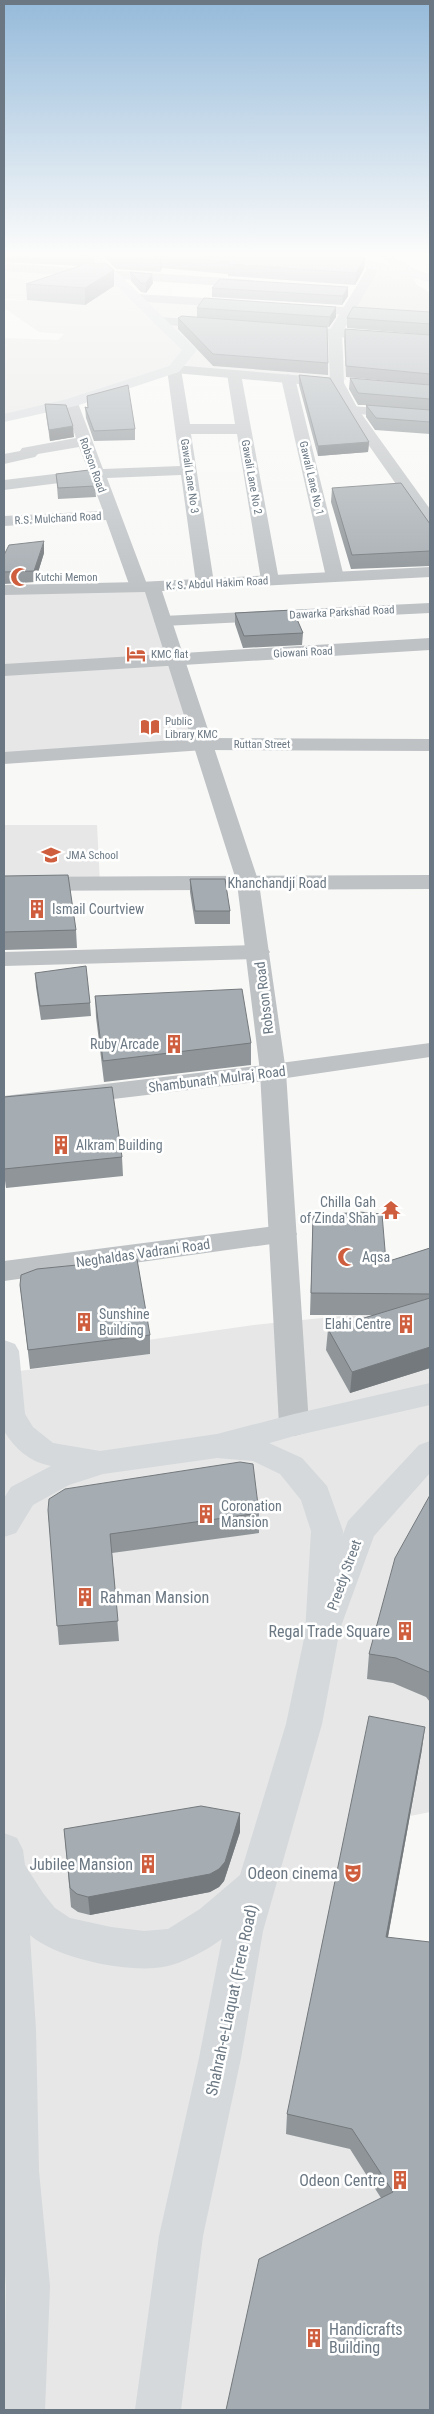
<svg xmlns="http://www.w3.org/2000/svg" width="434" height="2414" font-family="'Roboto Condensed',sans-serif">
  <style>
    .built { fill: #e6e7e6 }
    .green { fill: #d8dcd5 }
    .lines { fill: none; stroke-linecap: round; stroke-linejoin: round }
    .minor { fill: #bec2c5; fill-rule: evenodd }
    .tertiary { fill: #bec2c5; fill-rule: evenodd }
    .secondary { fill: #d5d9dc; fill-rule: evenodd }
    .primary { fill: #d5d9dc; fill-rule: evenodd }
    .trunk { fill: #d5d9dc; fill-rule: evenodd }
    .wall { fill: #8f9599 }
    .shaded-wall { fill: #74797d }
    .building { fill: #a6adb2; stroke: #74797d }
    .labels { text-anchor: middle; stroke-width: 5; stroke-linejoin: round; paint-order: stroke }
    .far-street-label { font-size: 11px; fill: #6b7883; stroke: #fff }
    .far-poi-label { font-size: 11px; fill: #6b7883; stroke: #fff; text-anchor: start }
    .street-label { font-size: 14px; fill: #6b7883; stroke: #fff }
    .poi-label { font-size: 14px; fill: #6b7883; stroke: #fff; text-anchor: start }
    .near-poi-label { font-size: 16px; fill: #6b7883; stroke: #fff; text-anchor: end }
    .near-street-label { font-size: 16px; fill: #6b7883; stroke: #fff }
  </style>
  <rect width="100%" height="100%" fill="#f8f8f6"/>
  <path class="built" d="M4,267L114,275L134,295L352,315L344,331L346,337L342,338L346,380L177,366L71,403L4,418V338L58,340L64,334L39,332L4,308V300L27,301L4,298Z
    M152,586L204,744L4,758V590Z
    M4,825H97L100,884H4Z
    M430,1262V1812L410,1816L350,2149L390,2211L413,2410H4V1373L150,1354L148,1340L254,1325L351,1315Z"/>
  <path class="green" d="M374,267L412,274L416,284L430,293V317L346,312Z"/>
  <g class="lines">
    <path class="minor" d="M4,263L253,280L259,284L253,288L4,271Z
      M137,294L238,300L245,304L238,308L132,301L131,298L132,295Z
      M298,304L430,313V321L293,311L291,308L293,305Z
      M160,317L214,321L221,325L214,329L155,324L153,321L155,318Z
      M290,326L430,336V344L285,333L283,330L285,327Z
      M174,365L181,369L190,424H235L227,374L234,370L241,374L279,580L276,584H264L261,580L237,434H191L214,583L211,587H199L196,583L181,475L107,478L148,587L145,591H133L130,587L106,520L4,526V516L103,511L91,479L4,490V480L88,470L79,447L38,454L35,457L4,464V454L20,451L22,448L76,438L64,403L66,400H76L78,403L103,469L180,466L167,369Z
      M288,374L295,378L344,577L341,581H329L326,577L281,378Z
      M351,406L430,412V420L346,413L344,410L346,407Z
      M430,603V613L163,626L157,625L154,621L157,617L163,616Z
      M430,638V650L4,676V664Z
      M204,738L430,739V751L204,750L4,764V752Z
      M430,875V889L4,891V877Z
      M258,945L266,947L270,952L266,957L258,959L4,966V952Z
      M430,1043V1057L273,1080L4,1112V1096L273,1064Z
      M283,1225L293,1227L297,1234L293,1241L4,1281V1261Z"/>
    <path class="tertiary" d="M374,263L380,267L342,333L344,383L358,409L430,509V525L424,524L344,410L332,387L174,373L167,369L174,365L330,378L328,333L368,267Z
      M430,567V577L162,591L259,883L286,1072L309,1425L305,1433L294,1436L283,1433L279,1425L260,1072L237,883L145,592L4,595V585L139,582Z"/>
    <path class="secondary" d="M83,253H97L197,350L179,372L76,406L4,422V414L67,399L169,366L182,350Z
      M430,1383V1405L294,1436L217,1458L206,1454L201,1446L206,1438L217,1434L294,1414Z
      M430,1441V1473L374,1536L340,1629L328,1633L316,1629L311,1619L348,1521L419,1445Z"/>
    <path class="primary" d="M312,253H337L416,271L418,274L412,278L318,257Z
      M4,1340L15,1344L19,1351L25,1414L33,1427L53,1443L100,1451L217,1434L258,1438L302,1458L327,1486L343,1531L339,1634L322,1724L263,1931L241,2058L203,2236L181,2410H135L159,2236L199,2058L222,1939C205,1951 184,1963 163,1967C129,1973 57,1959 30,1935L36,2030L39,2171L50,2286L45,2410H4L6,2286L4,2262V1833L17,1838L23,1850L25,1865L43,1893L55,1908L70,1918L111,1927L144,1931L168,1929L200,1909L240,1875L286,1724L305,1634L311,1531L301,1500L280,1474L253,1461L217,1458L103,1474L69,1485L33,1505L16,1533L4,1537V1498L11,1487L51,1466C30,1462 15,1449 4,1431Z"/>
    <path class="trunk" d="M375,253C400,253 406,269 430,274V282L408,277Z"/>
  </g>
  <path class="wall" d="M4,253H92L94,256L95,263L114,286L85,305L27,300L26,284L79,266L4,262Z
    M100,253H340L365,258L364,269L355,285L228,276V274L162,268L160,272L116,269Z
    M130,272L153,283L146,293L141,292L131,281Z
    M212,288L348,296L342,305L212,297Z
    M197,308L336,317L329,327H327L328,363V375L213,366L178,329V318L197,317Z
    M430,312V335L347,328V318Z
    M345,329L430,335V385L346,377L344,340Z
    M299,375L369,442L368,452L318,456L299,385Z
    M350,378L430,385V434L375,430L366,417V405H358L349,389Z
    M87,396L135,429V440L94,441L86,418L85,407H88Z
    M45,404L74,437L50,441L46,415Z
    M56,474L95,486L96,497L58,499Z
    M332,488L430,524V566L351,569L331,502Z
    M44,553L35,582L4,584V555Z
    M235,613L303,633L302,645L243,648L235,624Z
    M4,876L76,930L77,948L4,950V951Z
    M190,879L230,911V924H195L190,892Z
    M35,973L90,1003L91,1016L41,1020L36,987Z
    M95,996L251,1043V1065L104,1082L96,1017Z
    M4,1097L122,1157L123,1176L6,1188L4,1173Z
    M313,1216L386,1262L430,1248V1368L350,1393L326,1350L328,1329L373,1315H310Z
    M20,1285L150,1335V1354L30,1369Z
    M430,1495V1702L426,1697L393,1683L367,1679L369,1654Z
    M48,1510L259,1513V1533L112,1553L119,1641L59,1645Z
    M422,1749L388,1937L430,2410L381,2198L350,2149L286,2134L287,2114Z
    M240,1813V1832L224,1881L219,1887L210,1892L90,1915L78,1912L71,1907L64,1829Z"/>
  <path class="shaded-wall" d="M162,256V268L160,272L159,260Z
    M365,258L364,269L355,285L356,273Z
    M114,270V286L85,305V288Z
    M152,274L153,283L146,293V283Z
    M348,287V296L342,305L343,296Z
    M336,307V317L329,327L330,317Z
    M73,426L74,437L50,441L49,430Z
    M369,442L368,452L318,456V446Z
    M44,541V553L35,582L34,571Z
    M430,1347V1368L350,1393L352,1372Z
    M425,1727L422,1749L384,1958L386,1937Z
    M240,1813V1832L224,1881L219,1887L210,1892L90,1915L88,1897Z"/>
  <path class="building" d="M63,253H92L94,256Z
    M112,253H340L365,258L356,273L228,264L230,262L162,256L159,260L116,257Z
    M89,263L107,264L114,270L85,288L26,284Z
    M130,272L152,274L146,283H141Z
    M220,279L348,287L343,296L212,288Z
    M204,298L336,307L330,317L197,308Z
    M353,307L430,312V324L347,318Z
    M182,316L327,327L328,363L213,354L178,318Z
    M345,329L430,335V374L346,366Z
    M299,375L330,378L369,442L318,446Z
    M350,378L430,385V399L358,393Z
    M128,385L135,429L94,431L85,407L88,408L87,396Z
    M45,404L66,405L73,426L49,430Z
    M366,405L430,410V422L376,418Z
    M89,470L95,486L58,488L56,474Z
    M401,483L430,524V551L352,555L332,488Z
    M44,541L34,571L4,572V555L9,545Z
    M293,610L303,633L244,636L235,613Z
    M68,875L76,930L4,932V876Z
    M190,879H225L230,911H195Z
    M86,966L90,1003L40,1006L35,973Z
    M242,989L251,1043L103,1061L95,996Z
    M112,1087L122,1157L4,1169V1097Z
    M359,1212L382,1214L386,1262L430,1248V1294L311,1293L313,1216Z
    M137,1259L150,1335L28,1350L20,1285L21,1275L37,1269Z
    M430,1298V1347L352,1372L328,1329Z
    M240,1462L253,1464L259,1513L110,1534L118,1621L57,1626L48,1510L49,1499L65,1489Z
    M430,1495V1673L429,1672L396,1658L369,1654L395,1558Z
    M369,1716L425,1727L386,1937L430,1942V2410H226L259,2259L393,2192L352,2129L287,2114Z
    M201,1806L240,1813L225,1862L219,1869L210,1874L88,1897L77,1894L70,1888L64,1829Z"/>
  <linearGradient id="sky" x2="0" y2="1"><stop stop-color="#95bada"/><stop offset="0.43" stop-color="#fcfcfb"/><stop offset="1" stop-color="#fcfcfb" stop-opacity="0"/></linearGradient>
  <rect width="434" height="591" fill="url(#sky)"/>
  <defs>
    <g id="mosque-bare" transform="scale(1.5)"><path d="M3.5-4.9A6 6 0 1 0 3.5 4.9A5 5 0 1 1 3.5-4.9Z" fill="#cf5e3e" stroke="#fff" stroke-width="2.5" paint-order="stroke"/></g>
    <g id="hotel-bare" transform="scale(1.5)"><path d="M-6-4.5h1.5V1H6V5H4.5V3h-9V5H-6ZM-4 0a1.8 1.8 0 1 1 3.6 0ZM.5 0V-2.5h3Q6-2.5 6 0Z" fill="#cf5e3e" stroke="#fff" stroke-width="2.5" paint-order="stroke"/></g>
    <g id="library-bare" transform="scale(1.5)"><path d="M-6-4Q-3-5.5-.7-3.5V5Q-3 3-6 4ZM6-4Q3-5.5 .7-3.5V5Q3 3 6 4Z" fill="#cf5e3e" stroke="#fff" stroke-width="2.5" paint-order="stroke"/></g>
    <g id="school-bare" transform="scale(1.5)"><path d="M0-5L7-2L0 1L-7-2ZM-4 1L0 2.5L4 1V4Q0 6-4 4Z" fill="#cf5e3e" stroke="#fff" stroke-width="2.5" paint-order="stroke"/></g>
    <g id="building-bare" transform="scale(1.5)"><path d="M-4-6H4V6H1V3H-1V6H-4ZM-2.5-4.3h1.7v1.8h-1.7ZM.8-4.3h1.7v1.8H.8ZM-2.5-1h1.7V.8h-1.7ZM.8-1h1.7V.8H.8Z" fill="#cf5e3e" stroke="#fff" stroke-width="2.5" paint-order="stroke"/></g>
    <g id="temple-bare" transform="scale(1.5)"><path d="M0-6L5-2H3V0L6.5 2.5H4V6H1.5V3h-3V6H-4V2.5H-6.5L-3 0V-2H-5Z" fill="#cf5e3e" stroke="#fff" stroke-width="2.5" paint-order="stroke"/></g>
    <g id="theatre-bare" transform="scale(1.5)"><path d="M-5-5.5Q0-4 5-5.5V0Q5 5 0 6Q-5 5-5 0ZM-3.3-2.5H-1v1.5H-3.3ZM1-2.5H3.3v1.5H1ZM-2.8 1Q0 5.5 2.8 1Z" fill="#cf5e3e" stroke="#fff" stroke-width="2.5" paint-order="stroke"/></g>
  </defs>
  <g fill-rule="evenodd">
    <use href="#mosque-bare" x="20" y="577"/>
    <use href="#hotel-bare" x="136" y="654"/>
    <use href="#library-bare" x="150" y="727"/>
    <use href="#school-bare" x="51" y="855"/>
    <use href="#building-bare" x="37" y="909"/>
    <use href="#building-bare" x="174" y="1044"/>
    <use href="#building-bare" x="61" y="1145"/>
    <use href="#temple-bare" x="391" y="1210"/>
    <use href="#mosque-bare" x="347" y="1257"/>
    <use href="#building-bare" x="84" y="1322"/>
    <use href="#building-bare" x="406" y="1324"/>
    <use href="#building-bare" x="206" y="1514"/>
    <use href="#building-bare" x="85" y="1597"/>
    <use href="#building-bare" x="405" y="1631"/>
    <use href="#building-bare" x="148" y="1864"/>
    <use href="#theatre-bare" x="353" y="1873"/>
    <use href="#building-bare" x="400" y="2180"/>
    <use href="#building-bare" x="314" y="2338"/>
  </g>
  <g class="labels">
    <g class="far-street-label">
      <text transform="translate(93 465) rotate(70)" y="4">Robson Road</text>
      <text transform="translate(190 476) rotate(82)" y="4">Gawali Lane No 3</text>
      <text transform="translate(252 477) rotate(80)" y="4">Gawali Lane No 2</text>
      <text transform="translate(312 478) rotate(77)" y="4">Gawali Lane No 1</text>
      <text transform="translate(58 518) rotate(-3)" y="4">R.S. Mulchand Road</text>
      <text transform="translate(217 583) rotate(-3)" y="4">K. S. Abdul Hakim Road</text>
      <text transform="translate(342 612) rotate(-3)" y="4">Dawarka Parkshad Road</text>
      <text transform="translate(303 652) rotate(-3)" y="4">Giowani Road</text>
      <text x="262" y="748">Ruttan Street</text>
    </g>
    <g class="far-poi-label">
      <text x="35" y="581">Kutchi Memon</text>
      <text x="151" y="658">KMC flat</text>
      <text x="165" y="725">Public<tspan x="165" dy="13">Library KMC</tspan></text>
      <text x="66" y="859">JMA School</text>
    </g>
    <g class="street-label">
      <text x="277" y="888">Khanchandji Road</text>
      <text transform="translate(264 998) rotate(-97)" y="5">Robson Road</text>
      <text transform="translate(217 1079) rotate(-7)" y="5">Shambunath Mulraj Road</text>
      <text transform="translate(143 1253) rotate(-8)" y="5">Neghaldas Vadrani Road</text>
      <text transform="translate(344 1575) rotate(-70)" y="5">Preedy Street</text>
    </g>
    <g class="poi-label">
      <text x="52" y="914">Ismail Courtview</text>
      <text x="159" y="1049" text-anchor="end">Ruby Arcade</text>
      <text x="76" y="1150">Alkram Building</text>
      <text x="376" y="1207" text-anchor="end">Chilla Gah<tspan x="376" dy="16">of Zinda Shah</tspan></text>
      <text x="362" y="1262">Aqsa</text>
      <text x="99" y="1319">Sunshine<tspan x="99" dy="16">Building</tspan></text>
      <text x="391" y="1329" text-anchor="end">Elahi Centre</text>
      <text x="221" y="1511">Coronation<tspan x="221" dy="16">Mansion</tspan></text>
    </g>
    <g class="near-poi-label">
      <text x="100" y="1603" text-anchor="start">Rahman Mansion</text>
      <text x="390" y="1637">Regal Trade Square</text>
      <text x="133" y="1870">Jubilee Mansion</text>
      <text x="338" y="1879">Odeon cinema</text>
      <text x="385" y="2186">Odeon Centre</text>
      <text x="329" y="2335" text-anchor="start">Handicrafts<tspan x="329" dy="18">Building</tspan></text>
    </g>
    <g class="near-street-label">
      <text transform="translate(231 2000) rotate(-78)" y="6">Shahrah-e-Liaquat (Frere Road)</text>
    </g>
  </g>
  <rect width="434" height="2414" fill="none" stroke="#6b7883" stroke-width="10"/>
</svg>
